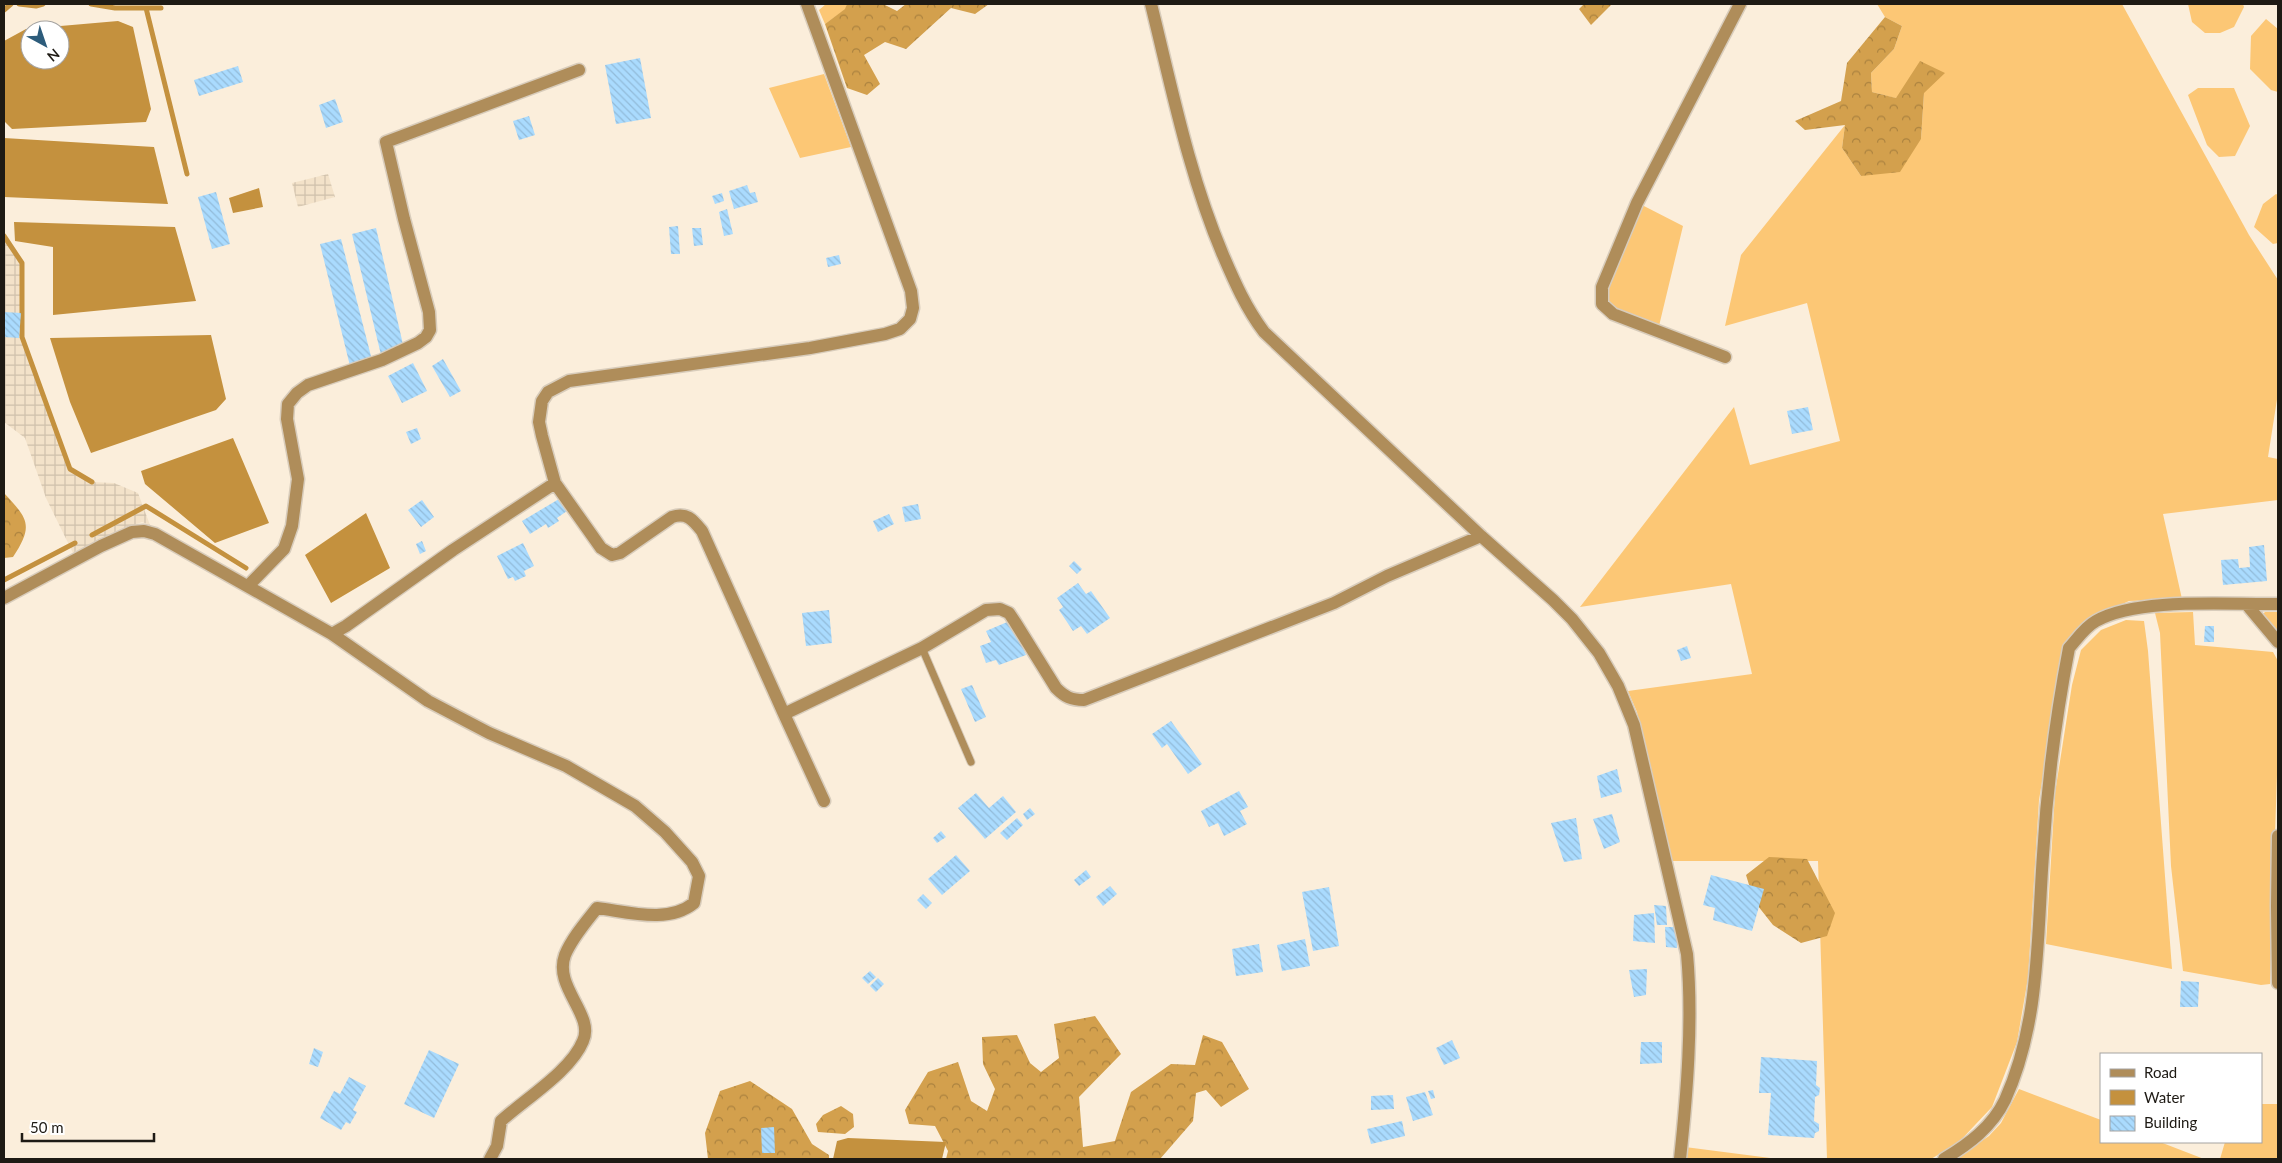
<svg xmlns="http://www.w3.org/2000/svg" width="2282" height="1163" font-family="Lato,sans-serif">
  <style>
    .industrial { fill: url(#industrial-grid) }
    .grass { fill: #fcc775 }
    .forest { fill: url(#forest-crowns) }
    .water { fill: #c4913e; fill-rule: evenodd }
    .lines { fill: none; stroke-linecap: round; stroke-linejoin: round }
    .stream { stroke: #c4913e; stroke-width: 5 }
    .building { fill: url(#building-back-hatch) }
    .lane-casing { stroke: #d8ccbb; stroke-width: 9 }
    .street-casing { stroke: #d8ccbb; stroke-width: 15 }
    .lane { stroke: #af8d5a; stroke-width: 7 }
    .street { stroke: #af8d5a; stroke-width: 12 }
  </style>
  <defs>
    <pattern id="industrial-grid" width="8" height="8" patternUnits="userSpaceOnUse" patternTransform="scale(1.25)"><rect width="8" height="8" fill="#f3e2c9"/><path d="M0 4h8M4 0v8" fill="none" stroke="#d0c1ac"/></pattern>
    <pattern id="forest-crowns" width="20" height="18" patternUnits="userSpaceOnUse" patternTransform="scale(1.25)"><rect width="20" height="18" fill="#d3a04d"/><path d="M2 6a3 3 0 1 1 6 0M12 15a3 3 0 1 1 6 0" fill="none" stroke="#ab823f"/></pattern>
    <pattern id="building-back-hatch" width="6" height="6" patternUnits="userSpaceOnUse" patternTransform="scale(1.25)"><rect width="6" height="6" fill="#aadbfe"/><path d="M-1 5l2 2M0 0l6 6M5-1l2 2" fill="none" stroke="#92bbd9"/></pattern>
  </defs>
  <rect width="100%" height="100%" fill="#fbeedb"/>
  <path class="industrial" d="M328,174L335,197L298,207L292,183Z
    M4,236L22,263V337L70,469L91,482L114,483L138,493L150,525L142,522L105,537L73,553L46,498L25,438L4,422Z"/>
  <path class="grass" d="M826,4H847L846,9L825,24L819,10Z
    M1877,4H2122L2249,235L2278,280V393L2268,457L2278,459V500L2163,514L2182,599L2129,601L2091,618L2064,650L2039,800L2028,978L2017,1042L1992,1107L1958,1143L1931,1159H1827L1818,861H1668L1637,712L1628,691L1752,674L1731,584L1580,607L1734,407L1750,465L1840,441L1807,303L1725,326L1741,255L1845,125L1842,148L1861,176L1921,139L1924,93L1895,98L1872,92L1871,73L1894,49L1902,26L1885,17Z
    M2188,4H2243L2244,7L2234,27L2220,33H2205L2192,22Z
    M2266,19L2278,29V92L2271,90L2250,69L2251,36Z
    M824,74L851,147L800,158L769,88Z
    M2198,88H2234L2250,126L2235,156L2219,157L2207,145L2188,95Z
    M2276,194L2278,195V243L2273,244L2254,227L2263,204Z
    M1642,205L1683,226L1659,326L1617,310L1606,302V286Z
    M2193,612L2195,645L2273,652L2278,661V745L2270,984L2261,985L2183,971L2171,866L2160,633L2155,613Z
    M2265,612H2278V633L2262,615Z
    M2126,620L2144,621L2148,651L2172,969L2046,944L2055,793L2072,685L2081,650L2101,630Z
    M2019,1089L2101,1120V1142H2160L2204,1159H1955L1989,1136L2001,1123Z
    M2261,1104H2278V1159H2220L2225,1142H2261Z
    M1685,1147L1778,1159H1683Z"/>
  <path class="forest" d="M847,4H883L897,11L906,4H989L975,14L951,8L906,49L885,42L864,55L880,84L867,95L847,88L825,24L845,9Z
    M1584,4H1612L1591,25L1579,9Z
    M1885,17L1902,26L1894,49L1871,73L1872,92L1896,98L1920,61L1945,73L1924,93L1921,139L1900,172L1861,176L1842,148L1845,125L1805,130L1795,121L1841,101L1847,63Z
    M4,493C28,519 34,525 13,557L4,558Z
    M1769,857L1807,859L1835,913L1827,936L1801,943L1773,925L1754,901L1746,875Z
    M1095,1016L1121,1054L1079,1097L1083,1147L1115,1141L1131,1092L1171,1064L1195,1065L1203,1035L1222,1042L1249,1089L1221,1107L1206,1090L1196,1093L1193,1121L1160,1159H946L948,1151L935,1126L909,1124L905,1110L928,1072L958,1062L971,1101L987,1111L995,1089L983,1064L982,1037L1017,1035L1030,1063L1041,1072L1059,1058L1054,1024Z
    M750,1081L792,1109L812,1144L829,1155V1159H708L705,1133L720,1091Z
    M841,1106L853,1114L854,1127L845,1134L818,1132L816,1124L823,1115Z"/>
  <path class="water" d="M118,21L133,27L151,109L146,122L12,129L4,121V41L26,29ZM30,30H60V60H30Z
    M4,138L154,147L168,204L4,197Z
    M259,188L263,207L233,213L229,198Z
    M14,222L175,227L196,301L53,315V247L15,241Z
    M211,335L226,399L216,410L91,453L70,402L50,338Z
    M233,438L269,523L215,543L145,484L141,471Z
    M366,513L390,568L331,603L305,555Z
    M848,1138L946,1142L942,1159H833L837,1141Z"/>
  <g class="lines">
    <path class="stream" d="M19,4L36,6L43,4
      M91,4L115,8H161
      M146,8L187,174
      M4,10L11,4
      M4,236L22,263V337L70,469L92,482
      M92,535L146,506L246,568
      M4,580L75,543"/>
  </g>
  <path class="building" d="M640,58L651,118L616,124L605,65Z
    M238,66L243,82L199,96L194,80Z
    M335,99L343,122L326,128L319,105Z
    M529,116L535,135L519,140L513,121Z
    M747,185L750,193L755,192L758,202L734,209L729,191Z
    M216,192L230,244L212,249L198,197Z
    M722,193L724,201L715,204L712,196Z
    M727,209L733,234L724,236L719,212Z
    M678,226L680,254H671L669,227Z
    M376,228L405,353L382,359L352,234Z
    M692,228H701L703,245L694,246Z
    M341,239L373,364L351,370L320,244Z
    M839,255L841,264L828,267L826,258Z
    M4,312L21,313L19,338L4,337Z
    M443,359L461,391L450,397L432,366Z
    M413,363L427,391L402,403L388,376Z
    M1808,407L1813,430L1792,434L1787,411Z
    M417,428L421,439L411,444L406,432Z
    M559,499L567,511L557,518L559,521L548,528L546,524L530,534L522,521Z
    M422,500L434,517L421,527L408,510Z
    M918,504L921,519L905,522L902,507Z
    M889,514L894,524L878,532L873,521Z
    M422,541L426,551L420,554L416,544Z
    M523,543L534,566L524,571L526,576L515,581L513,577L508,579L497,556Z
    M2264,545L2267,581L2223,585L2221,560L2238,559L2239,568L2250,567L2249,547Z
    M1074,561L1082,569L1077,574L1069,566Z
    M1078,583L1086,594L1091,591L1110,618L1087,634L1081,626L1073,631L1059,610L1063,607L1057,598Z
    M829,610L832,643L806,646L802,613Z
    M1012,620L1026,655L999,665L996,660L986,663L980,646L991,642L986,631Z
    M2205,626H2214V642H2204Z
    M1687,646L1691,658L1681,661L1677,650Z
    M972,685L986,717L975,722L961,689Z
    M1171,721L1202,764L1188,774L1167,744L1162,748L1152,734Z
    M1617,769L1622,792L1601,798L1597,776Z
    M1239,791L1248,807L1240,811L1247,824L1224,836L1218,823L1209,827L1201,811Z
    M976,793L989,808L1003,796L1016,812L985,839L958,808Z
    M1030,808L1035,814L1027,820L1023,814Z
    M1612,814L1620,842L1604,849L1593,819Z
    M1017,818L1023,825L1007,840L1000,833Z
    M1576,818L1582,859L1564,862L1551,823Z
    M941,831L946,837L937,843L933,838Z
    M956,855L970,871L942,895L928,879Z
    M1086,870L1091,877L1079,886L1074,880Z
    M1711,875L1764,889L1752,931L1713,920L1715,908L1703,905Z
    M1110,886L1117,894L1103,906L1096,897Z
    M1329,887L1339,946L1313,951L1302,892Z
    M923,894L932,903L926,909L917,900Z
    M1654,905L1666,906L1667,925H1657Z
    M1654,913L1655,943L1633,941L1634,915Z
    M1665,927H1677V948L1666,947Z
    M1305,939L1310,966L1282,971L1277,945Z
    M1259,944L1263,972L1236,976L1232,949Z
    M1647,969L1646,995L1634,997L1629,970Z
    M870,971L876,977L868,984L862,978Z
    M878,978L884,984L876,992L870,986Z
    M2181,981L2199,982L2198,1007H2180Z
    M1452,1040L1460,1058L1444,1065L1436,1048Z
    M1641,1042H1662V1063L1640,1064Z
    M314,1048L323,1052L318,1067L309,1064Z
    M429,1050L459,1064L434,1118L404,1104Z
    M1761,1057L1817,1061L1816,1085L1820,1088L1819,1095L1815,1097L1814,1121L1819,1124V1131L1815,1133L1814,1138L1768,1135L1771,1093H1759Z
    M349,1077L366,1086L353,1110L357,1112L350,1124L346,1122L341,1130L320,1118L334,1091L340,1094Z
    M1433,1090L1435,1098L1431,1099L1428,1091Z
    M1425,1092L1433,1115L1413,1121L1406,1097Z
    M1393,1095L1394,1109L1371,1110V1096Z
    M1402,1121L1405,1136L1371,1144L1367,1129Z
    M774,1127L775,1153H762L761,1128Z"/>
  <g class="lines">
    <g class="lane-casing">
      <path id="lane" d="M922,648L971,762"/>
    </g>
    <g class="street-casing">
      <path id="street" d="M807,4L911,291L913,308L910,319L900,329L885,334L810,348L569,381L548,392L542,401L539,422L542,436L555,483L601,548L612,555L620,553L672,517C687,512 693,520 702,531L784,714L922,648L986,610L1000,609L1009,613L1015,622L1056,688C1065,697 1071,700 1084,700L1334,603L1387,576L1481,536
        M1151,4C1172,89 1189,175 1223,255C1235,283 1246,308 1264,332L1481,536L1553,600L1572,619L1599,653L1618,686L1634,725L1687,954C1693,1020 1687,1094 1680,1159
        M1725,357L1613,314L1602,304V287L1637,203L1740,4
        M248,586L284,549L292,526L298,479L287,419L288,404L297,393L308,385L382,360L418,343L426,337L430,330L429,312L404,219L386,142L579,70
        M4,598L101,546L132,532L144,531L155,534L332,634L346,626L453,550L555,483
        M2247,605L2278,642
        M332,634L428,701L489,733L566,766L635,806L665,832L692,862L699,876L694,903C668,924 629,912 597,908C586,922 572,938 565,955C553,987 595,1015 583,1041C571,1071 525,1099 501,1121L497,1146L490,1159
        M784,714L824,801
        M2278,836L2277,906L2278,983
        M1944,1159C1969,1144 1992,1127 2005,1100C2040,1023 2037,937 2043,855C2047,785 2056,716 2069,648C2077,639 2085,627 2096,621C2139,597 2228,605 2278,604"/>
    </g>
    <use href="#lane" class="lane"/>
    <use href="#street" class="street"/>
  </g>
  <rect width="2282" height="1163" fill="none" stroke="#1e1a14" stroke-width="10"/>
  <rect x="2100" y="1053" width="162" height="90" fill="#ffffff" stroke="#a5a3a1"/>
  <rect x="2110" y="1069" width="25" height="8" fill="#af8d5a" stroke="#a5a3a1"/>
  <text x="2144" y="1078" font-size="15" fill="#1e1a14">Road</text>
  <rect x="2110" y="1090" width="25" height="15" fill="#c4913e" stroke="#a5a3a1"/>
  <text x="2144" y="1103" font-size="15" fill="#1e1a14">Water</text>
  <rect x="2110" y="1116" width="25" height="15" fill="url(#building-back-hatch)" stroke="#a5a3a1"/>
  <text x="2144" y="1128" font-size="15" fill="#1e1a14">Building</text>
  <g transform="translate(45 45) rotate(140)"><circle r="24" fill="#ffffff" stroke="#a5a3a1"/>
  <path d="M0-4L9 19L0 12L-9 19Z" fill="#2d5c7b"/>
  <text y="-8" font-size="14" font-weight="bold" text-anchor="middle" fill="#1e1a14">N</text>
  </g>
  <path d="M22 1133v8h132v-8" fill="none" stroke="#1e1a14" stroke-width="2.5"/>
  <text x="30" y="1133" font-size="15" fill="#1e1a14" stroke="#ffffff" stroke-width="4" paint-order="stroke">50 m</text>
</svg>
